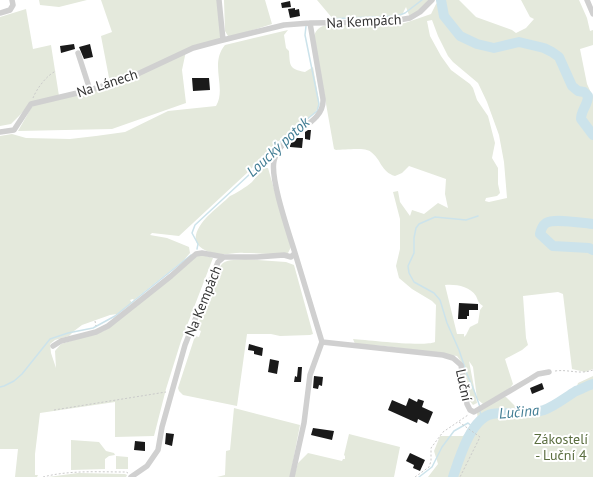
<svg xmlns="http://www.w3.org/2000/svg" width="593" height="477" font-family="'PT Sans',sans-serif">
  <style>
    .green { fill: #e4e9dc; fill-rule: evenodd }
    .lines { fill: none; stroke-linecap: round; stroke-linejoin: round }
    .stream { stroke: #cce3eb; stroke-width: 1.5 }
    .river { stroke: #cce3eb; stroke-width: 10 }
    .building { fill: #1a1a1a }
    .path { stroke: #cacaca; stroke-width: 1; stroke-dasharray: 2 2; stroke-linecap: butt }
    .minor { stroke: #d0d0d0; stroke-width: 5.5 }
    .labels { text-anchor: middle; stroke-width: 4; stroke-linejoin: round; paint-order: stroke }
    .street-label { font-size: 14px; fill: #333; stroke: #fff }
    .park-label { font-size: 14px; fill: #5b6e40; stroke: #fff }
    .water-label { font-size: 15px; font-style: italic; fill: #417d94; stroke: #fff }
  </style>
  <rect width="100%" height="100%" fill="#fff"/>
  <path class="green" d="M39,0H87L59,7L40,5Z
    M101,0H219L223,40L186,51L182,70L186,103L112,129L18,131L34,103L31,104L11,124L0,126V17L26,9L33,49L51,45L59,96L110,83L101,36L112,32Z
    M224,0H265L272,24L231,37L228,36L225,31Z
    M317,0H432L410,18L406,7L402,15L395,18L375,16L333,19Z
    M441,0H459L476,17L512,30L516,33L526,28L534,19L530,17L521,0H579L587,18L590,31L593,30V45L580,49L587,84L593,97V369L585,372L572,369L563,294L558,292L523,296L526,338L528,345L522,350L505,359L513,384L510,388L497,396L506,397L516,407L541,409L574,395L578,383L593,376V477H428L438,464L434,451L440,436H463L478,421L477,412L483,404L477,399L473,367L469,361L477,403L473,405L470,401L462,363L457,356L384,346L355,344L353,339C368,340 424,347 435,342L436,305L432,301L412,289L399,278L396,266L400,249V219L393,192L398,191L400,202L410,216L412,210L424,214L438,203L448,208L445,194L446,179L409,166L402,173L395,176C381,172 381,159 371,152C365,147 345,150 336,150L334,149L314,36C316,30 319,27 326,25L391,26L405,23L431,14L436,4ZM432,20L438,36L448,56L453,62L478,83L487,102L499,135L504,162L507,198L489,202L485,201L486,198L497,196L500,193L498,184V168L492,158L495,143L488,116L477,100L473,88L470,84L451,70L441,56L430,36L427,21ZM445,285C455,284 470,286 476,296C478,300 478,303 483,306L480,310L478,323L470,327L466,335L464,337V334H457Z
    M288,30L284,35L286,48L289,51C290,66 289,69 305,72L313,67L319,101V106L314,114L282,138L248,172L179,236L152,233L150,235L167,238L189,247L190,253L184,260L134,300L133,299L130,300L132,303L117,314L110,315L82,325L74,331L69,336L55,340L50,344L51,353L56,368L55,351L61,344L104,331L199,254L213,258L181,341L166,389L154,436L115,437V402L40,413L35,454V475H38L37,477H15L18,449H0V136L12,134L26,138L70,139L96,136L125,132L168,111L216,106C227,88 209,64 225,45Z
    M264,168H268L291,247L288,253C273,255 259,253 244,253C236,252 228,255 220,254C210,253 193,248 196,235C200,219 219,207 230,196C237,193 246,187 252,182C257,177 258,170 264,168Z
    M245,259L286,262L294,265L313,334L310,335L280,336L271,334H247L237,406L183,395L179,391L178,388L195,336L199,337L201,331L197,329C201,316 213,271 223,263C229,259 238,260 245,259Z
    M234,408L300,425L290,477H217L225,475L226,451L230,450Z
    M349,434L400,447L394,477H294L298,463L308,453L342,461L343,459H345V456L344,455Z
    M71,440L99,442L106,451L114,453L115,455L109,456L105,459V469L71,470Z
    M116,456L128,457V469H116Z
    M78,473L125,474L127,475L126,477H48Z"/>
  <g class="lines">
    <path class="stream" d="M328,19L397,16L405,13L422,0
      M478,216L466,220L435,217L419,224L416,228L414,238V253L408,266L409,273L414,282L434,293L440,300L447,323L459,350L467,374L475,393L480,407
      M197,249L198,244L192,233L195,225L251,173L282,140L317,111L319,104L305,35L306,26
      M0,387L4,386L14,381L22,374L50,339L68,333L93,328L115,316L191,255
      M480,411L482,420
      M419,477L432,467L442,447L454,431L468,423L474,428"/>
    <path class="river" d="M441,0L444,16L460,36L477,44L494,48L519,42L544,48L552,52L559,57L572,86L578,91L584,92L588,96C588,105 581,110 581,119L593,135
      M593,224C582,223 554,218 546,223C542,226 541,229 540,234L553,246L589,248L593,250
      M453,477C459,459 471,418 492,414C511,411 525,416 544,410C555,406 566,397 576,391C581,389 587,386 593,384"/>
  </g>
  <path class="building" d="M290,1L291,7L282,8L281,3Z
    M295,8V10L299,9L300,16L290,18L288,9Z
    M74,44L75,49L61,53L60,46Z
    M90,44L93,57L84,59L79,47Z
    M192,78H209L210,90L193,91Z
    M308,130H311L310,140L305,139V132Z
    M297,138H303L302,148L290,147V144Z
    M459,303L478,304V310H469V316H467V319H458Z
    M249,344L263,348L262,356L254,354V351L248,350Z
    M270,359L279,361L277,374L268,372Z
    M298,367H302L301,382H294L295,376L297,377Z
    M314,376L323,377L322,386L319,385L318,389L313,388Z
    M542,383L544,389L532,394L530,388Z
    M409,398L417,402L418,399L424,401L422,407L433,412L428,424L418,419L417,423L388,410L392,400L406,406Z
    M313,428L334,431L332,440L311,435Z
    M166,433L174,434L172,446L165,444Z
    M135,441L145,442V451L134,450Z
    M410,453L425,460L420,471L413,468L414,465L406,461Z"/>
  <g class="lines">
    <path class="path" d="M33,98C37,88 47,75 56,71
      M95,321L96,326
      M555,371C569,369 579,375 593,370
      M54,410L166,392
      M459,422L480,437L460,477
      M43,477C70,470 99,472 126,472L128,473
      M415,477L429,467L431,461V448L443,432L468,415"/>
    <path class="minor" d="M219,0L223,40
      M587,0L593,14
      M0,13L10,10L13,5L12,0
      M78,53L90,90
      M0,132L14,130L31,104L90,90L129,78L193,48L219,41L284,25L310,23L388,22L410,18L420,12L432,0
      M322,342L443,355L453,358L461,365L467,404L470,410L474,412L530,379L538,374L549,372
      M53,346L61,341L96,332L108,326L171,276L196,254L202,253L224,257
      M131,477L147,466L158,450L162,427L185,345L218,262L224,257H257L284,255L291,257L295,253C289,233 270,179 274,161C280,132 325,126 323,99L310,23
      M292,477L304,423L310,375L322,342L295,253"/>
  </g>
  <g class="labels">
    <g class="street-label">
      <text transform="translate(364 21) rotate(-3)" y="5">Na Kempách</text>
      <text transform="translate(107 83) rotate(-18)" y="5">Na Lánech</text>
      <text transform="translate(203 301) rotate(-68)" y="5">Na Kempách</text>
      <text transform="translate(464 385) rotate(78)" y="5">Luční</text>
    </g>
    <g class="park-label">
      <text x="561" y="444">Zákostelí<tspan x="561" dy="16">- Luční 4</tspan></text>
    </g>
    <g class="water-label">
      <text transform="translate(278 147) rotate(-43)" y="5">Loucký potok</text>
      <text transform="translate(519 412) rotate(-5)" y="5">Lučina</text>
    </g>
  </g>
</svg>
